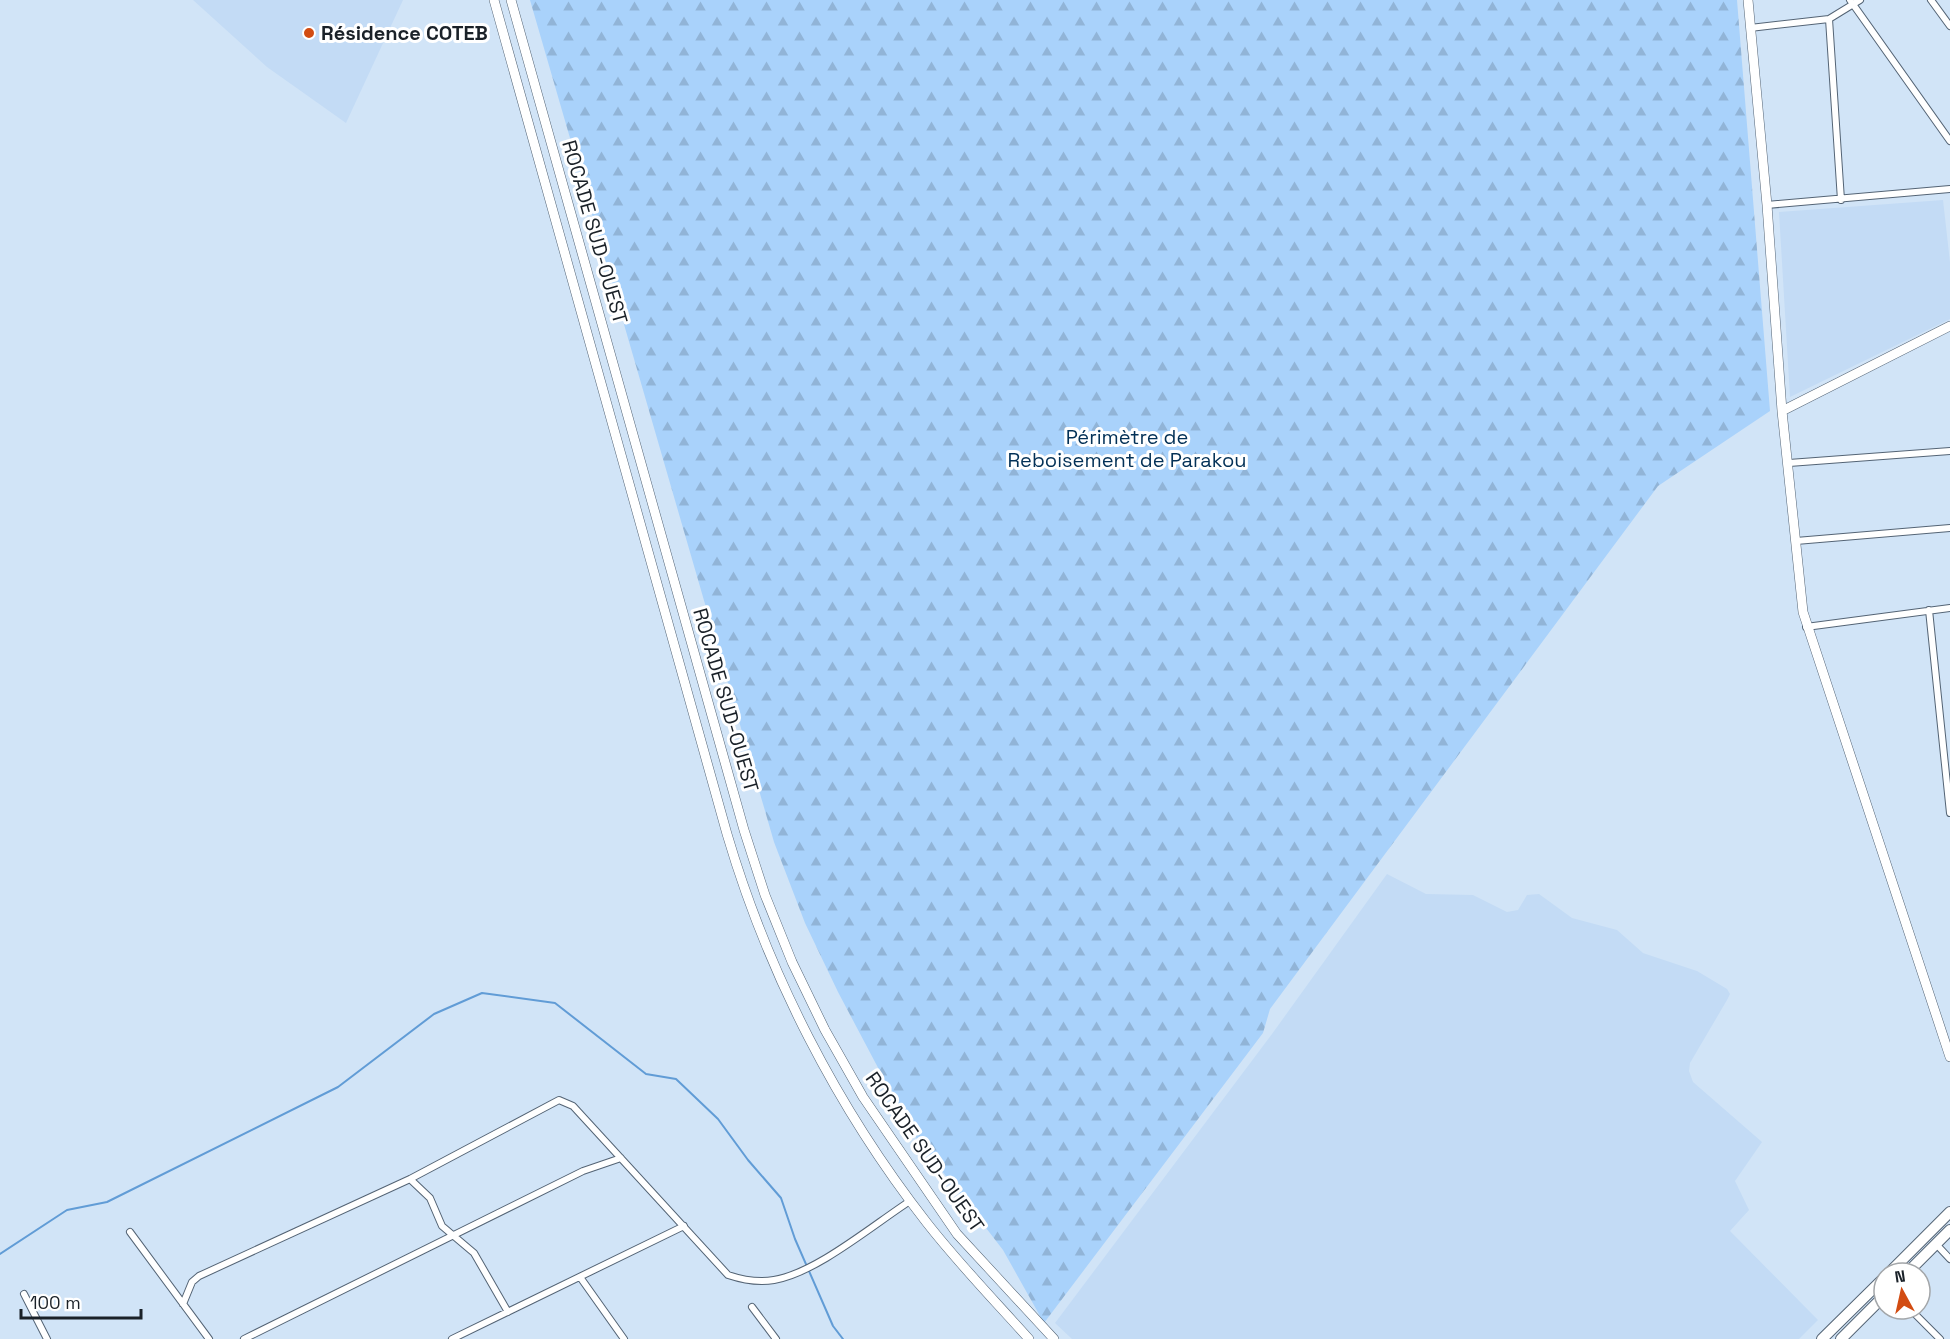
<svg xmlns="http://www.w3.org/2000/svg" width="1950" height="1339" font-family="'Space Grotesk',sans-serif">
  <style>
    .built { fill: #c3dbf5 }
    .forest { fill: url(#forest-firs) }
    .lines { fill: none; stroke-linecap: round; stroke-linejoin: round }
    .stream { stroke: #619cd6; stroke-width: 2 }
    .street-casing { stroke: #546475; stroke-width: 8 }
    .secondary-casing { stroke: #546475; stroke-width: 10 }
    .primary-casing { stroke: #546475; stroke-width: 12 }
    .street { stroke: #fff; stroke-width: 6 }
    .secondary { stroke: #fff; stroke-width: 9 }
    .primary { stroke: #fff; stroke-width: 10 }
    .poi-dot { fill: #d24c12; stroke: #fff; stroke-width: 2 }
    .labels { text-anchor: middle; stroke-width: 6; stroke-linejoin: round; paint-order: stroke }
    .poi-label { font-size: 20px; font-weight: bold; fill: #1a2128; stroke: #fff; text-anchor: start }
    .street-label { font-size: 20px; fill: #1a2128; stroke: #fff }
    .park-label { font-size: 20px; fill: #033157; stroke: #fff }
  </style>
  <defs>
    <pattern id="forest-firs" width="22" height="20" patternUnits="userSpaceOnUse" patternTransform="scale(1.5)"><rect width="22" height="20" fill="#a9d2fb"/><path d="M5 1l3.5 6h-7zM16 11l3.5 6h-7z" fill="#91b4d7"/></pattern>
  </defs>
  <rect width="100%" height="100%" fill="#d1e4f7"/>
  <path class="built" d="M193,0H403L346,123L267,67Z
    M1943,200L1950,262V319L1790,397L1779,212Z
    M1387,874L1426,894L1473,895L1507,912L1518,910L1527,895L1539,894L1572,918L1617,930L1643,953L1697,971L1727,989L1730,994L1727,1000L1690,1063L1689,1071L1693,1082L1762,1142L1735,1181L1749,1210L1730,1231L1818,1320L1799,1339H1072L1055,1323L1272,1034Z"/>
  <path class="forest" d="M530,0H1737L1770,411L1658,486L1270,1009L1263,1033L1044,1323L1003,1250L912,1132L838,992L805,923L774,842Z"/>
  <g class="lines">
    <path class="stream" d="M0,1254L67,1210L107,1202L338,1087L434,1014L482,993L555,1003L646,1074L676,1079L718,1119L748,1160L781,1198L795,1239L833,1326L843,1339"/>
    <g class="street-casing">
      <path id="street" d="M1850,0L1950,141
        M1931,0L1950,26
        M1829,19L1841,200
        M1750,28L1829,19L1860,0
        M1767,205L1950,189
        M1789,463L1950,451
        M1796,541L1950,528
        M1929,610L1950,813
        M1806,627L1950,608
        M410,1179L430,1198L442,1226L474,1253L508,1312
        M130,1232L209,1339
        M1936,1244L1950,1259
        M580,1277L624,1339
        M24,1294L47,1339
        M183,1304L192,1282L199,1276L410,1179L559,1100L573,1106L728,1275C743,1280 758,1283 774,1280C816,1273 873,1225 910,1201
        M752,1307L776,1339
        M1910,1309L1940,1339
        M244,1339L583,1171L621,1158
        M452,1339L684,1226"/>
    </g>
    <g class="secondary-casing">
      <path id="secondary" d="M494,0L727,834C768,973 837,1108 927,1223C959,1264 995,1301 1029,1339
        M511,0L744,830L765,895L792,962L825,1030L863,1097L957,1234L1054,1339
        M1748,0L1767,205L1782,411L1803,612L1950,1057
        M1782,411L1950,326"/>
    </g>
    <g class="primary-casing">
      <path id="primary" d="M1889,1273L1950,1212
        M1907,1273L1950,1230
        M1822,1339L1884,1278
        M1841,1339L1884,1296"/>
    </g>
    <use href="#street" class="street"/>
    <use href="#secondary" class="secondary"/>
    <use href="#primary" class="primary"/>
  </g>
  <circle class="poi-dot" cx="309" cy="33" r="6"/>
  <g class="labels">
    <g class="poi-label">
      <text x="321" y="40">Résidence COTEB</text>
    </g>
    <g class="street-label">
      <text transform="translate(595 232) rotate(74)" y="7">ROCADE SUD-OUEST</text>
      <text transform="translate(726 700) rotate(74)" y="7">ROCADE SUD-OUEST</text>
      <text transform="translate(925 1152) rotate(55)" y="7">ROCADE SUD-OUEST</text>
    </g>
    <g class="park-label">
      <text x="1127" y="444">Périmètre de<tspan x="1127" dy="23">Reboisement de Parakou</tspan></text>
    </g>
  </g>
  <g transform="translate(1902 1291) rotate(352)"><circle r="28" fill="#ffffff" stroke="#a3a6a9" stroke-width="1.5"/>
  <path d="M0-4.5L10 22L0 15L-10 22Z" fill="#d24c12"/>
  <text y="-9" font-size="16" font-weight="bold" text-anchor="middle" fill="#1a2128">N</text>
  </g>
  <path d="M21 1309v9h120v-9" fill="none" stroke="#1a2128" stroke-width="3"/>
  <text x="30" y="1309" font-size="18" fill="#1a2128" stroke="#ffffff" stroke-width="4.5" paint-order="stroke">100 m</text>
</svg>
